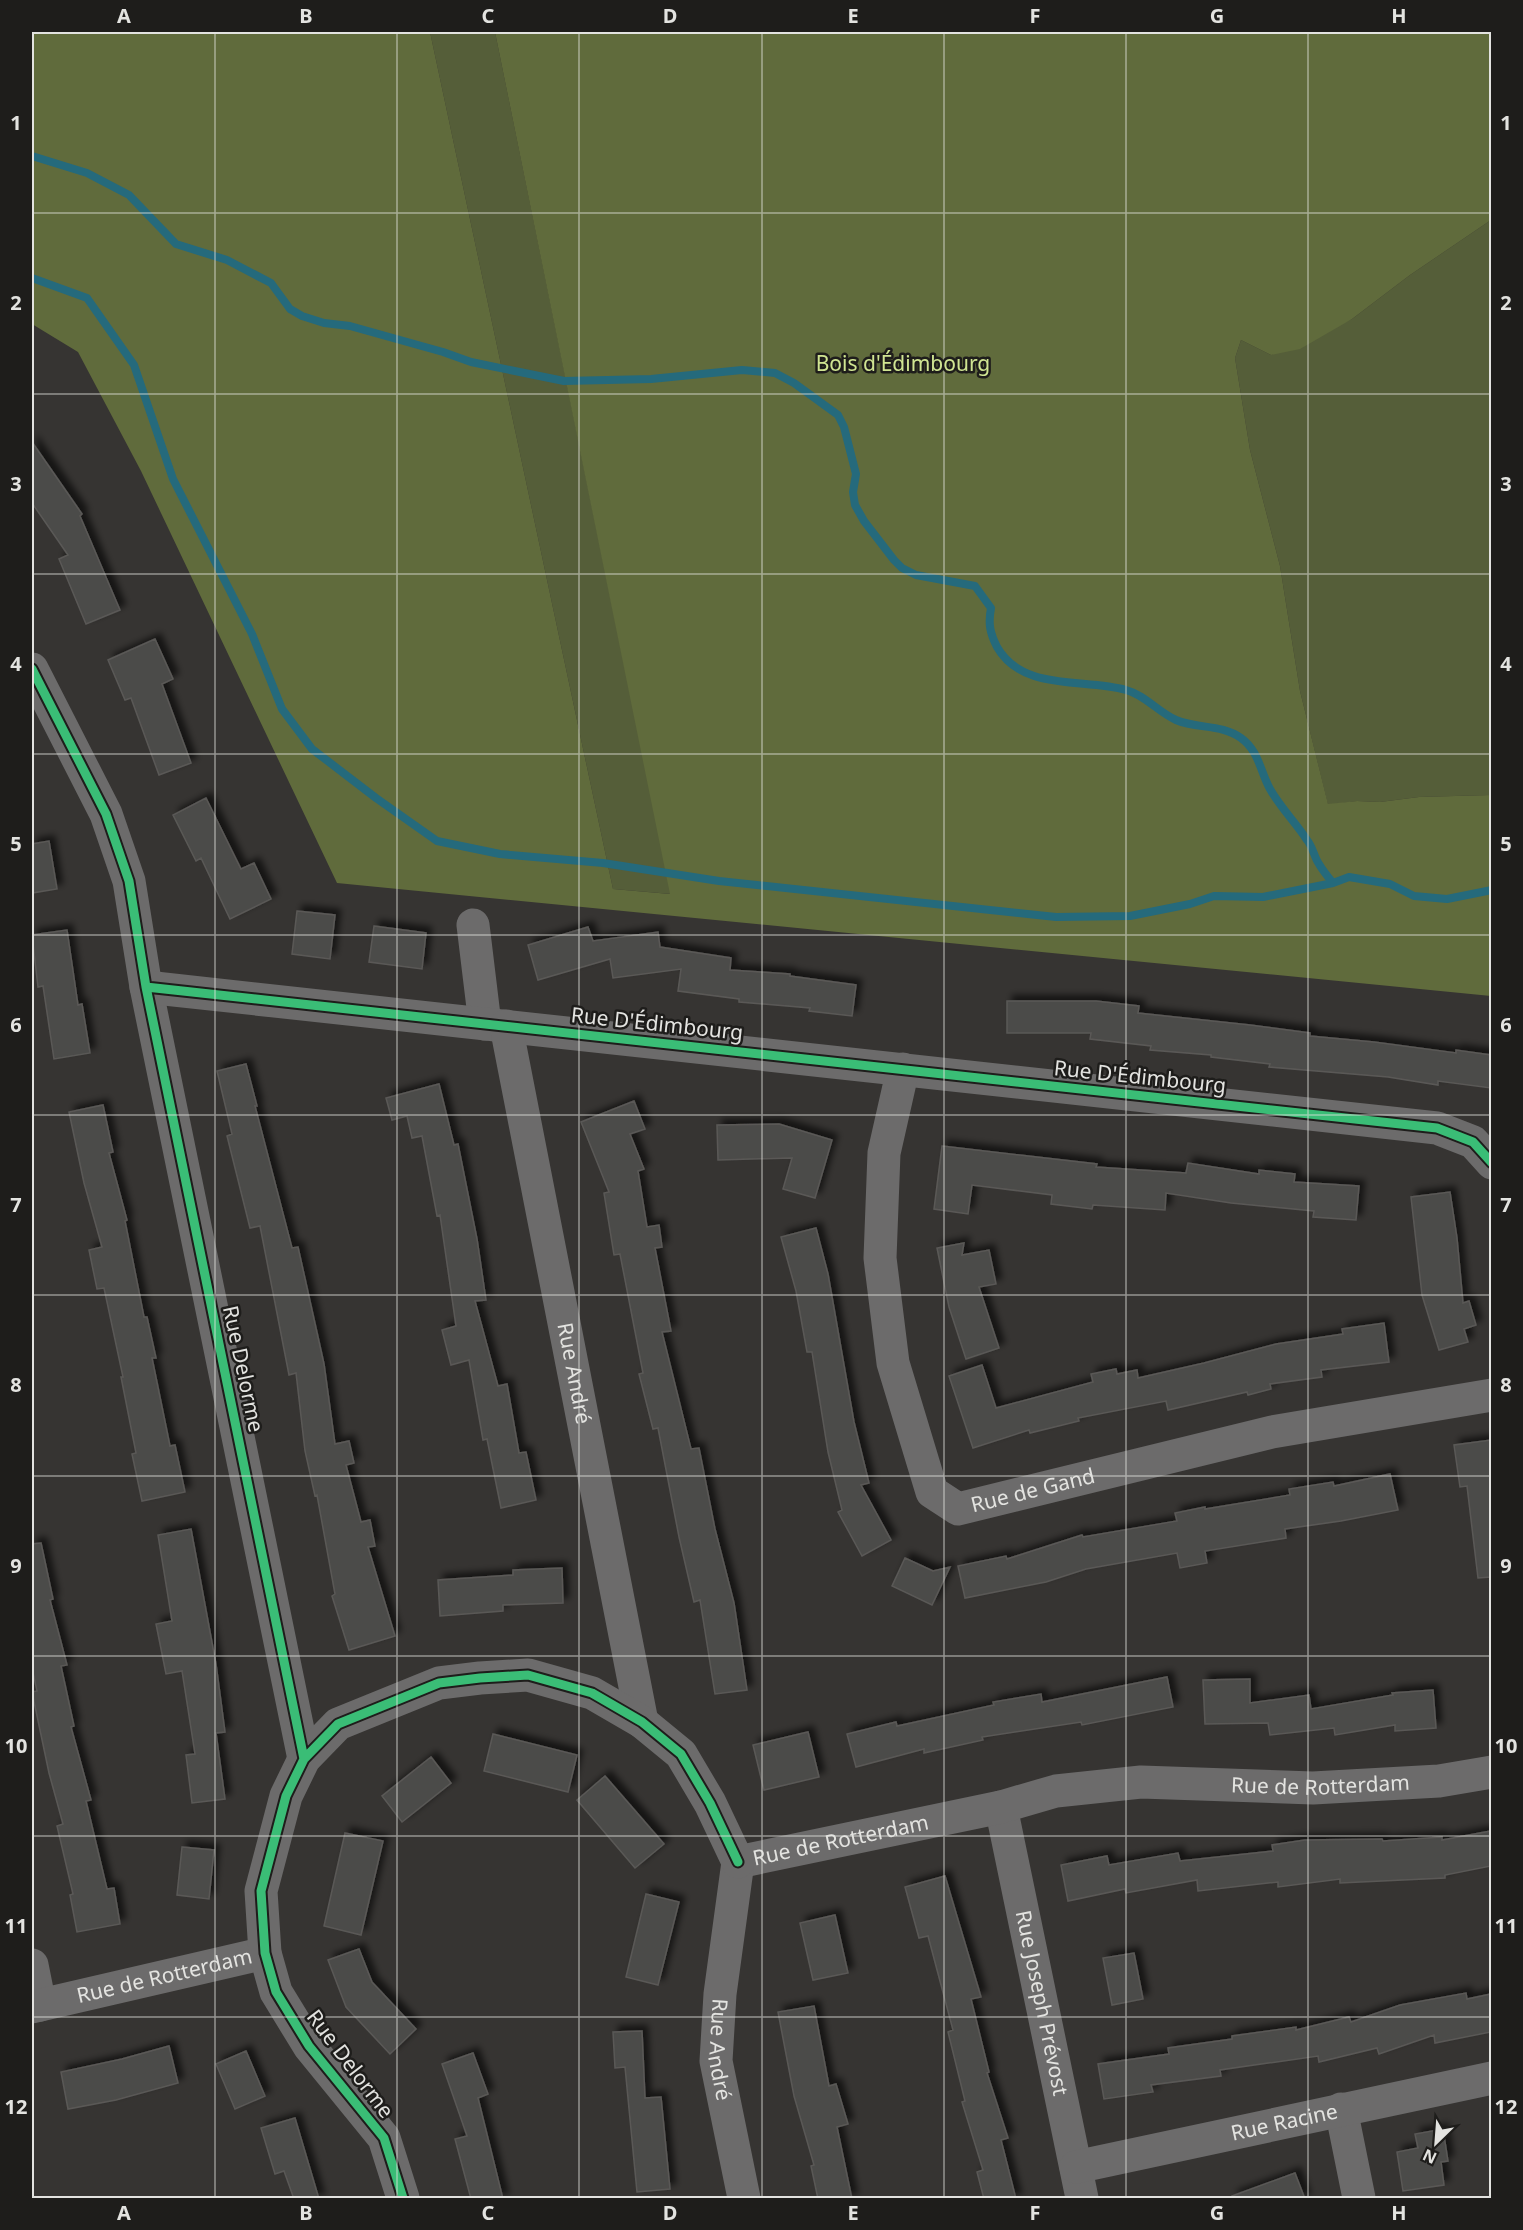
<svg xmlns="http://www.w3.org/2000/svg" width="1523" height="2230" font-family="'Noto Sans',sans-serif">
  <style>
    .green { fill: #555e39 }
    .forest { fill: #606b3c }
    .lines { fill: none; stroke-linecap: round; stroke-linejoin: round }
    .stream { stroke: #256a7c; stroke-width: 8 }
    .building { fill: #4c4b49; stroke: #5a5957; stroke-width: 1.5; filter: url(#shadow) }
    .minor { stroke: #6c6b6b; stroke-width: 33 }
    .cycleway-casing { stroke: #1e1d1b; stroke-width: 13 }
    .cycleway { stroke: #3abd76; stroke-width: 9 }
    .grid { fill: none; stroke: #e3e3e0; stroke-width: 1.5; stroke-opacity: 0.55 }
    .labels { text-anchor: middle; stroke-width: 5; stroke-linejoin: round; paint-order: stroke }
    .park-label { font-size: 21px; fill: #d0e592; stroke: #1e1d1b }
    .street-label { font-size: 21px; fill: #e3e3e0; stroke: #1e1d1b }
    .neatline { fill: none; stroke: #e3e3e0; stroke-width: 2 }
    .grid-label { font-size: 20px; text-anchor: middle; font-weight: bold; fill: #e3e3e0 }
  </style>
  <defs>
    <filter id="shadow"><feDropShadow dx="5.5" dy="-5.5" stdDeviation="3" flood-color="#0009"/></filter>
  </defs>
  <rect width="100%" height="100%" fill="#363432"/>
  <path class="green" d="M430,32H495L671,894L613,889Z
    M1491,220V795L1419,797L1380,802L1357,801L1328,805L1300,691L1280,566L1250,450L1235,358L1241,340L1271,355L1352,319L1410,275Z"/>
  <path class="forest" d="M32,32H430L613,889L670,894L495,32H1491V220L1410,275L1352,319L1300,349L1271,355L1241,340L1235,358L1250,450L1280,566L1300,691L1328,804L1357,801L1380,802L1419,797L1491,795V996L337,883L141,471L78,352L32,324Z"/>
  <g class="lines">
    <path class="stream" d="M32,156L87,173L129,195L176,244L227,260L271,283L290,309L302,316L324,323L350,326L443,352L471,362L564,381L651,379L742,370L775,373L794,383L838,415L844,427L856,474L853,492L855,505L864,521L894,560L902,568L916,575L975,586L991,608C988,624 990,633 997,647C1023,692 1083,678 1126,690C1145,695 1158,712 1176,720C1197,729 1222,724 1241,738C1259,751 1260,771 1270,789C1280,807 1296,823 1307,840C1313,847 1314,857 1319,864C1323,871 1328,877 1333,883
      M32,278L87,298L134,365L173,479L252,634L282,709L312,749L376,798L437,841L500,854L603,863L719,881L1056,917L1130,916L1190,904L1214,896L1263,897L1333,883L1349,877L1390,884L1414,896L1447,899L1492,890"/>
  </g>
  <path class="building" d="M32,442L82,514L80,516L120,610L86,624L59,559L68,555L32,503Z
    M155,639L173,679L162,684L191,763L159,775L131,698L125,700L108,660Z
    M206,798L241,869L254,863L271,899L230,919L201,858L196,861L173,815Z
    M49,841L57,889L32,893V844Z
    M297,911L335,915L330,959L292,954Z
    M374,926L426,933L422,969L369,962Z
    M588,927L593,941L658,932L660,947L731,958L730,970L790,974V976L856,985L852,1016L809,1011L810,1008L739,1002V999L678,991L681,969L613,978L610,959L538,980L528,945Z
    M67,930L78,1005L82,1004L90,1053L54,1059L43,986L38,987L32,935Z
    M1007,1001H1096L1139,1006L1138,1013L1250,1025L1310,1033V1036L1374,1042L1456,1053V1050L1491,1055V1088L1438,1081V1085L1388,1077L1269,1067L1270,1064L1211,1057V1055L1150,1050L1151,1046L1090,1039L1091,1033H1007Z
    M246,1064L257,1106H255L292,1248L298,1247L324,1364L335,1444L349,1441L354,1463L346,1465L361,1522L370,1520L375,1546L368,1547L395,1636L349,1650L332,1596L335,1594L317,1495L315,1496L305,1451L296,1373L289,1375L260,1226L250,1228L227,1136L232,1134L217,1071Z
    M439,1084L454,1145L458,1144L477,1239L486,1300L475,1301L498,1386L507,1384L519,1453L526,1452L536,1500L501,1508L487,1439L483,1440L469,1360L451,1365L442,1330L456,1326L440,1215L437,1216L422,1136L412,1138L407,1116L392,1120L386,1098Z
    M634,1101L645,1129L630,1134L644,1169L638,1171L647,1227L659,1225L662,1247L655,1248L671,1331L662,1332L691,1449L699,1448L715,1529L734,1603L747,1690L715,1694L700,1600L694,1602L679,1537L658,1428L653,1429L639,1374L643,1373L620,1254L614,1255L604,1193L609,1192L581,1122Z
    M103,1105L113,1152L109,1153L127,1220L125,1221L144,1317H147L156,1358H152L170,1446L175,1445L185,1492L142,1501L132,1454L136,1453L121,1377H123L104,1288L97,1289L89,1250L102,1247L84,1183L69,1112Z
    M779,1124L832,1140L815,1198L783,1189L792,1158L718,1160L717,1125Z
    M942,1146L1097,1164L1096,1167L1186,1173L1188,1163L1259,1174V1170L1295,1174L1294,1182L1359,1186L1356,1220L1313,1217L1314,1211L1231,1203L1166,1193L1165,1210L1093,1205L1092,1209L1051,1204L1052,1195L972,1185L968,1214L934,1209Z
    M1450,1192L1457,1238L1463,1303L1469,1301L1476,1325L1464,1329L1468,1342L1439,1350L1422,1295L1411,1197Z
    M816,1228L828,1274L854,1422L869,1483L861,1485L891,1540L862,1556L838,1512L842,1510L828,1452L812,1352H807L796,1291L781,1237Z
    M964,1243L962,1255L989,1250L996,1284L979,1287L999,1348L966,1359L949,1307L937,1248Z
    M1384,1323L1389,1362L1321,1370L1322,1377L1270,1384L1271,1389L1248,1395L1247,1392L1168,1410L1166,1401L1078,1418L1079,1421L1030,1433L1029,1430L973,1448L949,1376L982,1365L996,1408L1093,1382L1091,1374L1116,1369L1117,1374L1137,1370L1138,1378L1204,1363L1276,1344L1343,1334L1342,1329Z
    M1491,1440V1577L1478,1578L1467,1486L1460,1487L1454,1445Z
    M1390,1474L1398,1510L1341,1521L1285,1529L1286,1538L1205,1551L1207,1563L1180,1568L1177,1553L1086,1569L1046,1582L965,1598L958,1566L1006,1556L1007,1559L1082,1535L1083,1537L1177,1521L1175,1513L1205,1507V1509L1290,1495L1289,1489L1333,1482L1334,1486Z
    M191,1529L216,1664L225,1732L216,1733L225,1799L192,1803L186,1755L195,1754L182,1671L166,1674L156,1624L172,1621L158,1535Z
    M41,1543L53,1599L50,1600L67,1665L61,1666L74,1726L71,1727L91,1800L86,1801L107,1889L114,1888L120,1924L77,1932L70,1895L73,1894L57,1826L63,1824L49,1773L32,1692L37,1691L32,1668V1544Z
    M905,1558L933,1571L950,1567L932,1605L892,1586Z
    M562,1568L563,1603L503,1605V1611L440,1616L438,1580L513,1575V1570Z
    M1167,1677L1173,1707L1082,1725L1081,1722L982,1737L983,1740L924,1753V1749L856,1767L847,1734L896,1722L897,1726L994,1705L993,1702L1041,1694L1042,1702Z
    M1250,1679V1703L1309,1695L1311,1709L1393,1695L1392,1693L1433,1690L1436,1728L1395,1731V1725L1335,1735L1334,1728L1270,1735L1268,1723L1205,1724L1203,1680Z
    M808,1732L819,1777L764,1790L753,1745Z
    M493,1734L577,1755L568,1792L484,1771Z
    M431,1757L451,1783L402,1822L382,1796Z
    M605,1776L664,1844L635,1868L577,1800Z
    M1491,1831V1866L1445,1875V1878L1340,1883V1879L1278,1887V1882L1198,1891L1197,1880L1126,1893L1125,1889L1068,1901L1061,1865L1107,1856L1109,1865L1178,1853L1180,1861L1273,1851L1272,1845L1305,1840L1382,1839L1383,1841L1442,1837V1840Z
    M345,1833L383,1841L361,1935L324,1926Z
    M182,1847L214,1850L209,1899L177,1895Z
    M945,1876L981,1997L971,1999L989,2072L987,2073L1008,2138L1001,2140L1016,2199H984L977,2172L983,2170L962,2102L965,2101L948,2032L953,2030L928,1936L919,1938L905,1887Z
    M646,1894L679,1902L658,1985L626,1977Z
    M835,1915L848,1973L813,1980L800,1923Z
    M359,1949L372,1982L416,2029L390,2054L346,2007L328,1960Z
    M1134,1953L1143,1999L1112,2005L1103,1958Z
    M1466,1993L1467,1999L1491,1994V2032L1435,2043L1434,2035L1379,2054L1377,2048L1319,2062L1318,2056L1220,2070L1221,2076L1151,2085L1153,2092L1104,2099L1098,2064L1169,2054L1168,2048L1232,2039V2036L1296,2027V2030L1349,2017L1351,2022L1400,2005Z
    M814,2006L829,2086L836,2084L848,2124L837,2127L852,2199H818L811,2166L814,2165L794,2096L778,2012Z
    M642,2031L645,2098L661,2097L670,2189L637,2192L625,2067L615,2068L613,2032Z
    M169,2046L178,2083L116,2100L68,2109L61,2072L122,2059Z
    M246,2051L265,2096L235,2109L216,2064Z
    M473,2053L488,2094L478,2098L503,2199H471L455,2139L467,2136L442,2064Z
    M295,2118L319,2199H294L284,2171L275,2174L261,2128Z
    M1443,2129L1448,2161L1441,2162L1444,2185L1403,2191L1397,2152L1418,2148L1415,2134Z
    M1295,2173L1305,2199H1233L1232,2196Z"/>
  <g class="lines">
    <g class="minor">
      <path d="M32,669L106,814L129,881L146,987L304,1759"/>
      <path d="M473,925L485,1024"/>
      <path d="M146,987L1437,1128L1473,1142L1492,1163"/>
      <path id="s1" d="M506,1026L642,1722"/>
      <path id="s2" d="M903,1069L884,1153L880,1258L893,1363L932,1492L958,1509L1272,1432L1492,1395"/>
      <path id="s3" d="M1001,1807L1082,2198"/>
      <path id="s4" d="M738,1862L1001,1807L1056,1791L1141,1782L1313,1788L1439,1781L1492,1772"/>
      <path id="s5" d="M738,1862L720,1994L716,2061L744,2198"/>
      <path d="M32,1965L40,2005"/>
      <path id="s6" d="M32,2007L265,1953"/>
      <path d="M1341,2109L1359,2198"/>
      <path id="s7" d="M1076,2167L1492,2078"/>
      <path d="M403,2198L384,2138L309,2046L276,1992L265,1953L261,1891L286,1796L304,1759L338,1724L439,1683L480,1678L528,1675L592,1693L642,1722L681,1754L710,1803L738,1862"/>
    </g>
    <g class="cycleway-casing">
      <path id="cycleway" d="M32,669L106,814L129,881L146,987L304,1759
        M146,987L1437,1128L1473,1142L1492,1163
        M403,2198L384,2138L309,2046L276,1992L265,1953L261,1891L286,1796L304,1759L338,1724L439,1683L480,1678L528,1675L592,1693L642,1722L681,1754L710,1803L738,1862"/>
    </g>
    <use href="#cycleway" class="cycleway"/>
  </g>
  <path class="grid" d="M215,32V2198M397,32V2198M579,32V2198M762,32V2198M944,32V2198M1126,32V2198M1308,32V2198M32,213H1492M32,394H1492M32,574H1492M32,754H1492M32,935H1492M32,1115H1492M32,1295H1492M32,1476H1492M32,1656H1492M32,1836H1492M32,2017H1492"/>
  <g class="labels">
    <g class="park-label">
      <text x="903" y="371">Bois d'Édimbourg</text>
    </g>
    <g class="street-label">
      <text transform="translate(657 1024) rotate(6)" y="7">Rue D'Édimbourg</text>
      <text transform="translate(1140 1077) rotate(6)" y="7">Rue D'Édimbourg</text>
      <text transform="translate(243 1369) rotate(78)" y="7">Rue Delorme</text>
      <text dy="7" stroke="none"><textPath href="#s1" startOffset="354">Rue André</textPath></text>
      <text dy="7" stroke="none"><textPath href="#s2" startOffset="540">Rue de Gand</textPath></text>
      <text dy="7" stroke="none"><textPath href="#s4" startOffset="591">Rue de Rotterdam</textPath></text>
      <text dy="7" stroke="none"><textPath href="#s4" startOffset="105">Rue de Rotterdam</textPath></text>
      <text dy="7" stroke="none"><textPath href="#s6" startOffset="136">Rue de Rotterdam</textPath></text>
      <text dy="7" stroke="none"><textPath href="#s3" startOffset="200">Rue Joseph Prévost</textPath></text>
      <text dy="7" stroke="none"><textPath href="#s5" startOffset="189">Rue André</textPath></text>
      <text transform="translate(350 2064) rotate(53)" y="7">Rue Delorme</text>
      <text dy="7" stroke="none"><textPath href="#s7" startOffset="213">Rue Racine</textPath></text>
    </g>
  </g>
  <rect width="1523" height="2230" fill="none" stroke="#1e1d1b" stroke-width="66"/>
  <g transform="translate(1436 2143) rotate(205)" stroke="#1e1d1b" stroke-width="4.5" paint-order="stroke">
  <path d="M0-4.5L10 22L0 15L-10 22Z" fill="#e3e3e0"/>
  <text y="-9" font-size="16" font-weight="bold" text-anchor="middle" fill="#e3e3e0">N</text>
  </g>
  <rect x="33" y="33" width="1457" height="2164" class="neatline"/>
  <g class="grid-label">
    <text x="124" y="23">A</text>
    <text x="306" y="23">B</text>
    <text x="488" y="23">C</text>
    <text x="670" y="23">D</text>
    <text x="853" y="23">E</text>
    <text x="1035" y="23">F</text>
    <text x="1217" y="23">G</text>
    <text x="1399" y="23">H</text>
    <text x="16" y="130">1</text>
    <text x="1506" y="130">1</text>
    <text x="16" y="310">2</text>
    <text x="1506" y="310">2</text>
    <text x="16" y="491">3</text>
    <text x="1506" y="491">3</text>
    <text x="16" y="671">4</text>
    <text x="1506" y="671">4</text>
    <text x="16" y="851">5</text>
    <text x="1506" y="851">5</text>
    <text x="16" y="1032">6</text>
    <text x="1506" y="1032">6</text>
    <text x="16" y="1212">7</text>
    <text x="1506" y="1212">7</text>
    <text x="16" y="1392">8</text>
    <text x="1506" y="1392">8</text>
    <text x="16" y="1573">9</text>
    <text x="1506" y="1573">9</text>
    <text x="16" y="1753">10</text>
    <text x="1506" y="1753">10</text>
    <text x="16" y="1933">11</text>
    <text x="1506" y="1933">11</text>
    <text x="16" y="2114">12</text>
    <text x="1506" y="2114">12</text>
    <text x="124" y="2220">A</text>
    <text x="306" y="2220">B</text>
    <text x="488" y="2220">C</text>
    <text x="670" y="2220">D</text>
    <text x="853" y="2220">E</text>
    <text x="1035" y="2220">F</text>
    <text x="1217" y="2220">G</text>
    <text x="1399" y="2220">H</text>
  </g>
</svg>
